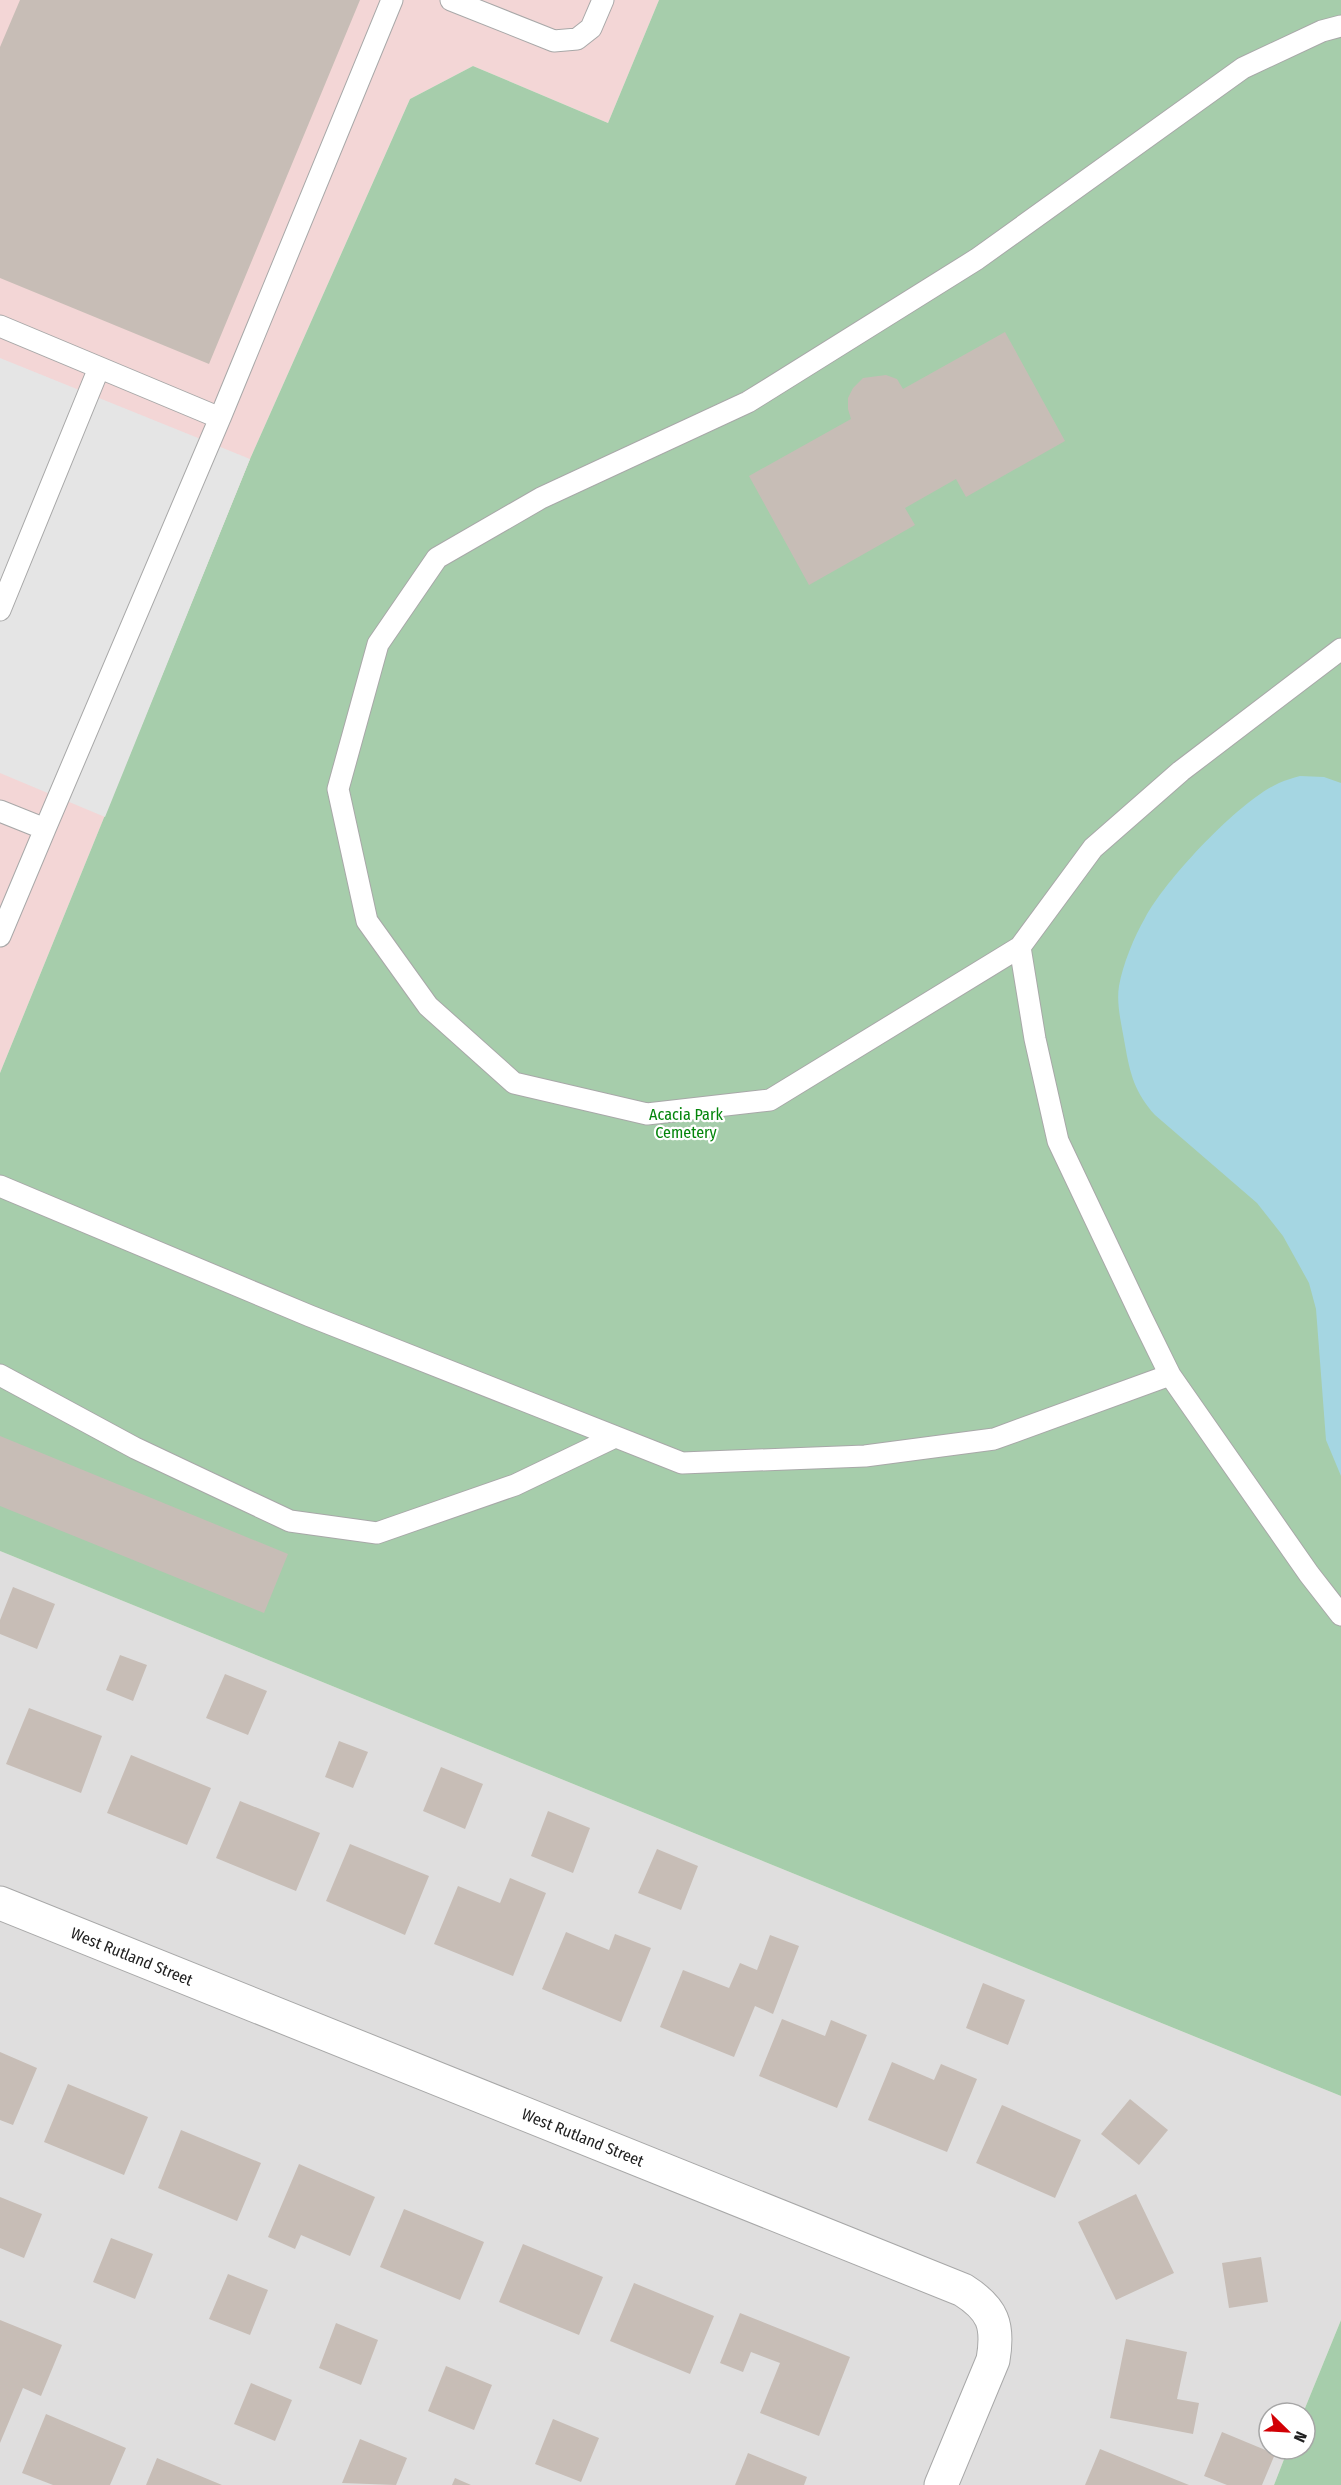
<svg xmlns="http://www.w3.org/2000/svg" width="1341" height="2485" font-family="'Fira Sans Condensed',sans-serif">
  <style>
    .residential { fill: #dfdede }
    .commercial { fill: #f3d6d6 }
    .cemetery { fill: #a6cdab }
    .parking { fill: #e5e5e5 }
    .water { fill: #a5d6e2 }
    .building { fill: #c7bdb6 }
    .lines { fill: none; stroke-linecap: round; stroke-linejoin: round }
    .service-casing { stroke: #a8a8a8; stroke-width: 23 }
    .minor-casing { stroke: #a8a8a8; stroke-width: 35 }
    .service { stroke: #fff; stroke-width: 21 }
    .minor { stroke: #fff; stroke-width: 33 }
    .labels { text-anchor: middle; stroke-width: 4.5; stroke-linejoin: round; paint-order: stroke }
    .park-label { font-size: 16px; fill: #04850b; stroke: #fff }
    .street-label { font-size: 16px; fill: #212121; stroke: #fff }
  </style>
  <rect width="100%" height="100%" fill="#f2eee7"/>
  <path class="residential" d="M0,1551L1341,2096V2320L1303,2413H1269V2449H1288L1274,2485H0Z"/>
  <path class="commercial" d="M0,0H659L608,123L473,66L410,99L250,459L0,1073Z"/>
  <path class="cemetery" d="M659,0H1341V2096L0,1551V1073L250,459L410,99L473,66L608,123Z
    M1341,2320V2485H1274L1288,2449H1305V2413H1303Z"/>
  <path class="parking" d="M0,358L250,459L105,817L0,773Z"/>
  <path class="water" d="M1300,776L1324,777L1341,783V1476L1326,1440L1316,1309L1309,1283L1283,1236L1257,1203L1155,1115C1135,1093 1130,1074 1125,1045C1122,1026 1116,1005 1119,986C1123,964 1134,937 1145,918C1166,879 1239,801 1279,783C1285,780 1293,778 1300,776Z"/>
  <path class="building" d="M20,0H360L209,364L0,278V47Z
    M1005,332L1065,441L966,497L956,479L905,508L915,525L809,585L749,476L851,419L848,409V398L853,388L863,378L886,375L897,379L903,389Z
    M0,1436L288,1554L264,1613L0,1506Z
    M13,1587L55,1604L37,1649L0,1634V1620Z
    M120,1655L147,1665L133,1701L106,1690Z
    M225,1674L267,1691L248,1735L206,1718Z
    M29,1708L102,1736L81,1793L6,1764Z
    M339,1741L368,1752L353,1788L325,1777Z
    M131,1755L211,1788L187,1845L107,1813Z
    M441,1767L483,1784L465,1829L423,1811Z
    M240,1801L320,1833L296,1891L216,1858Z
    M548,1811L590,1828L573,1873L531,1856Z
    M350,1844L429,1876L405,1935L326,1901Z
    M657,1849L698,1866L681,1910L638,1893Z
    M510,1878L546,1893L513,1976L434,1944L458,1886L500,1903Z
    M566,1932L609,1950L615,1934L651,1948L621,2022L542,1989Z
    M770,1935L799,1946L773,2014L755,2006L734,2057L660,2027L683,1970L729,1988L740,1963L757,1970Z
    M983,1983L1025,2000L1008,2045L966,2028Z
    M782,2019L825,2036L831,2020L867,2035L837,2108L759,2076Z
    M0,2052L37,2068L13,2125L0,2120Z
    M892,2062L934,2080L941,2064L977,2079L947,2152L868,2120Z
    M68,2084L148,2117L124,2175L44,2142Z
    M1130,2099L1168,2130L1139,2165L1101,2134Z
    M1002,2105L1081,2140L1055,2198L976,2163Z
    M181,2130L261,2163L237,2221L158,2188Z
    M299,2164L375,2197L350,2256L301,2235L295,2249L268,2237Z
    M1136,2194L1174,2273L1116,2300L1078,2222Z
    M0,2197L42,2214L24,2258L0,2248Z
    M404,2209L484,2242L460,2300L380,2267Z
    M111,2238L153,2254L135,2299L93,2282Z
    M523,2244L603,2277L579,2335L499,2302Z
    M1261,2257L1268,2302L1229,2308L1222,2263Z
    M228,2274L268,2290L250,2335L209,2319Z
    M634,2283L714,2316L690,2374L610,2341Z
    M740,2313L850,2357L819,2436L760,2413L780,2363L751,2352L743,2372L720,2363Z
    M0,2320L62,2345L41,2396L23,2388L0,2443Z
    M336,2323L378,2340L361,2385L319,2368Z
    M1126,2339L1187,2352L1177,2399L1199,2403L1193,2434L1110,2418Z
    M446,2366L492,2385L474,2430L428,2411Z
    M251,2383L292,2400L275,2441L234,2424Z
    M46,2414L126,2448L110,2485H53L22,2473Z
    M553,2419L599,2438L581,2482L535,2464Z
    M1222,2432L1275,2454L1262,2485H1227L1204,2476Z
    M360,2439L407,2458L396,2485L342,2483Z
    M1100,2449L1189,2485H1085Z
    M748,2453L807,2477L804,2485H735Z
    M157,2458L222,2485H146Z
    M455,2478L471,2485H452Z"/>
  <g class="lines">
    <g class="service-casing">
      <path id="service" d="M451,0L554,41L577,39L591,28L603,0
        M1341,26L1322,31L1243,68L977,259L748,402L541,498L437,558L378,644L338,789L367,921L428,1006L514,1083L647,1114L770,1100L1020,947L1093,848L1181,771L1341,649
        M0,326L220,418L392,0
        M0,610L99,368
        M0,811L45,829L220,418
        M0,936L45,829
        M1020,947L1035,1039L1058,1141L1141,1316L1170,1375L1309,1574L1341,1615
        M0,1186L310,1316L682,1463L865,1456L994,1439L1170,1375
        M0,1375L135,1448L290,1521L377,1533L515,1485L615,1437"/>
    </g>
    <g class="minor-casing">
      <path id="minor" d="M0,1903L963,2290C993,2309 999,2325 993,2360L941,2485"/>
    </g>
    <use href="#service" class="service"/>
    <use href="#minor" class="minor"/>
  </g>
  <g class="labels">
    <g class="park-label">
      <text x="686" y="1120">Acacia Park<tspan x="686" dy="18">Cemetery</tspan></text>
    </g>
    <g class="street-label">
      <text transform="translate(132 1956) rotate(22)" y="6">West Rutland Street</text>
      <text transform="translate(583 2137) rotate(22)" y="6">West Rutland Street</text>
    </g>
  </g>
  <g transform="translate(1287 2431) rotate(114)"><circle r="28" fill="#ffffff" stroke="#a6a6a6" stroke-width="1.5"/>
  <path d="M0-4.5L10 22L0 15L-10 22Z" fill="#d20005"/>
  <text y="-9" font-size="16" font-weight="bold" text-anchor="middle" fill="#212121">N</text>
  </g>
</svg>
